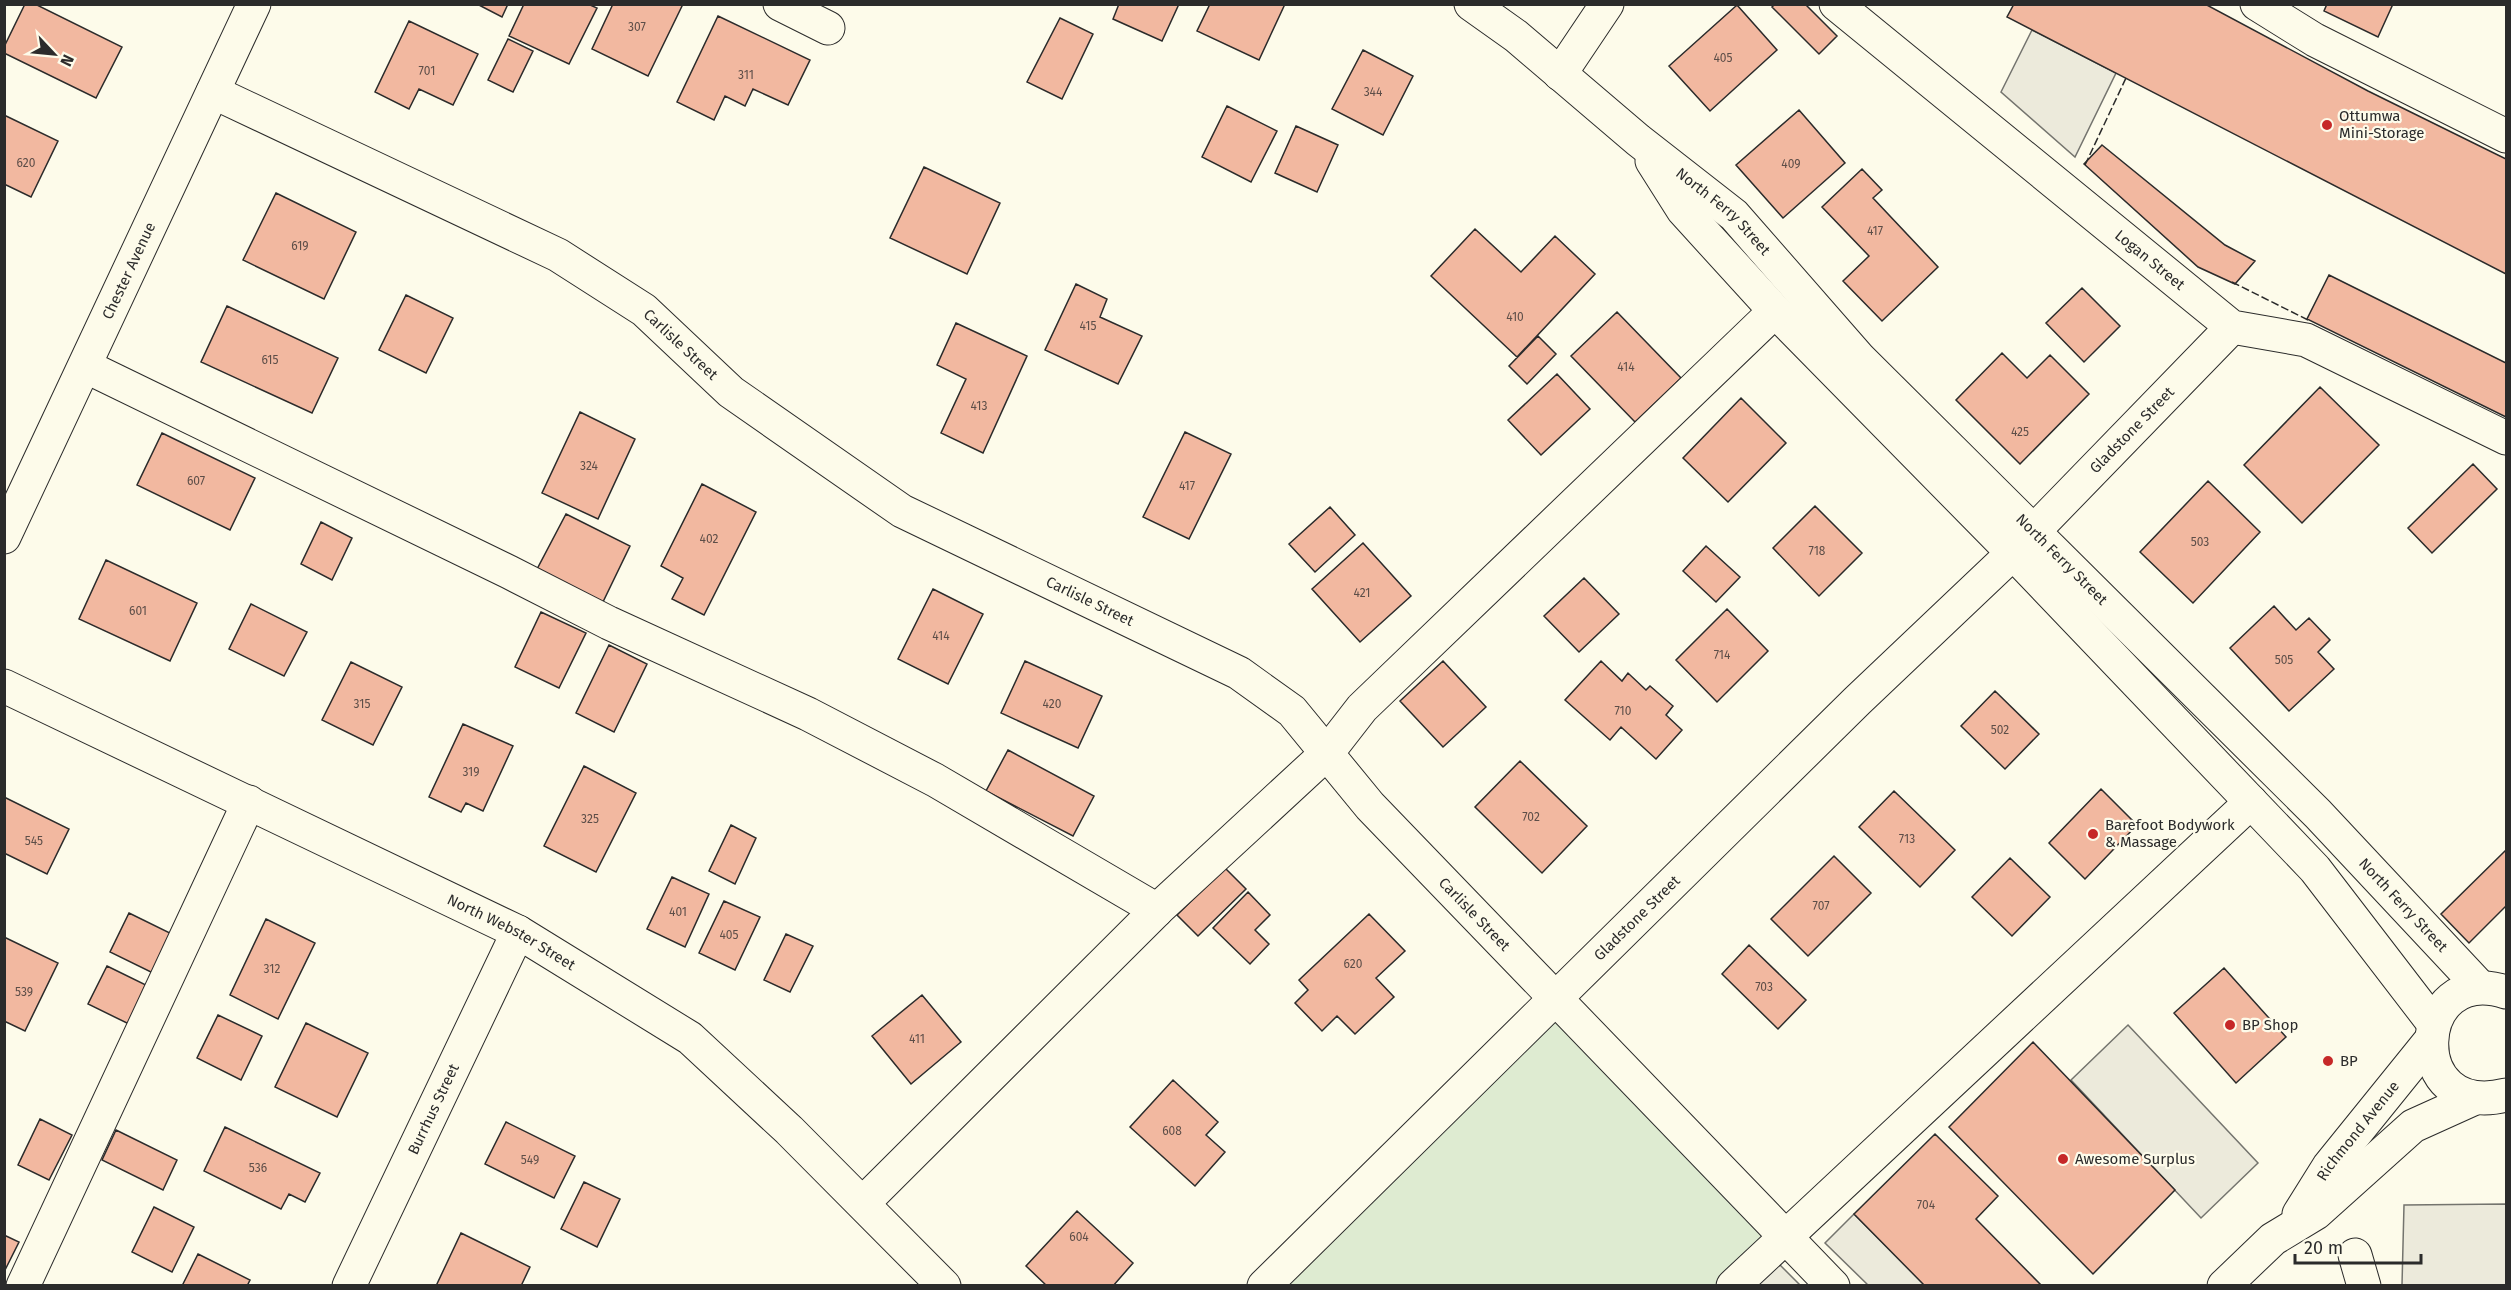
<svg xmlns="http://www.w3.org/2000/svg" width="2511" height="1290" font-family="'Fira Sans',sans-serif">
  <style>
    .green { fill: #deebd1; stroke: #74746e; stroke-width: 1.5 }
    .parking { fill: #eceadb; stroke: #74746e; stroke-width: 1.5 }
    .building { fill: #f2b8a0; stroke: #2b2b2b; stroke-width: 1.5 }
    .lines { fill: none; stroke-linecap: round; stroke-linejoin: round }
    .minor-casing { stroke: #2b2b2b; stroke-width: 35 }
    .major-casing { stroke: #2b2b2b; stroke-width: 35 }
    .minor { stroke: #fdfbea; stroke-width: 33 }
    .major { stroke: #fdfbea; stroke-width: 33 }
    .fence { stroke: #2b2b2b; stroke-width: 1.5; stroke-dasharray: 8 3; stroke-linecap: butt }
    .poi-dot { fill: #c62828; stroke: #fdfbea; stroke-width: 2 }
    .labels { text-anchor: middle; stroke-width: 4.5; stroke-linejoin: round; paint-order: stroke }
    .number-label { font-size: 12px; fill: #5d4e48 }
    .poi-label { font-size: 15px; fill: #2b2b2b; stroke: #fdfbea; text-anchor: start }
    .street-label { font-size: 15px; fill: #2b2b2b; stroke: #fdfbea }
  </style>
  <rect width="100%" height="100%" fill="#fdfbea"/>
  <path class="green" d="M1555,998L1785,1235L1733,1285L1264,1286Z"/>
  <path class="parking" d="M2032,30L2116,73L2075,157L2001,92Z
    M2128,1025L2258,1163L2201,1218L2071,1080Z
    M2506,1204V1285H2402L2404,1205Z
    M1854,1214L1925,1285H1868L1825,1243Z
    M1767,1252L1800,1285L1733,1286Z"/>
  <path class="building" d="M25,4H35L122,47L96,98L4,53V47Z
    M477,4H508L502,17Z
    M524,4H588L597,8L569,64L509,36Z
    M613,4H683L648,76L592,49Z
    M1119,4H1179L1162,41L1113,19Z
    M1210,4H1285L1259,60L1197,31Z
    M1775,4H1805L1837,36L1819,54L1772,7Z
    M2014,4H2205L2368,91L2506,159V274L2007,17Z
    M2327,4H2393L2378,37L2324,11Z
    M1737,5L1777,50L1710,111L1669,66Z
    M718,16L810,60L788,105L753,89L745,106L725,96L714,120L677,102Z
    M1060,18L1093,34L1062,99L1027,82Z
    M409,21L478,54L453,105L419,89L409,109L375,92Z
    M508,39L533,51L513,92L488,80Z
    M1363,50L1413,76L1383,135L1332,109Z
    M1227,106L1277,131L1251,182L1202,157Z
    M1799,110L1845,163L1783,218L1736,165Z
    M4,115L58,141L31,197L4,184Z
    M1296,126L1338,145L1317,192L1275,173Z
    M2102,145L2225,245L2255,261L2235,284L2198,267L2084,164Z
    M924,167L1000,203L967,274L890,238Z
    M1862,169L1882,190L1873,198L1938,267L1882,321L1843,281L1869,256L1822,207Z
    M276,193L356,232L324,299L243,260Z
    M1475,229L1521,272L1555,236L1595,274L1517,357L1431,276Z
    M2329,275L2506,363V417L2307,319Z
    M1076,284L1107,299L1100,317L1142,336L1118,384L1045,350Z
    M2082,288L2120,326L2084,362L2046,323Z
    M406,295L453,318L426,373L379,350Z
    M227,306L338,358L312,413L201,362Z
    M1617,312L1681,378L1635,422L1571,356Z
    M956,323L1027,356L983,453L941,433L966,379L937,365Z
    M1538,336L1556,354L1527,384L1509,366Z
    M2002,353L2027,378L2050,355L2089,394L2020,464L1956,400Z
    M1557,374L1590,409L1541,455L1508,420Z
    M2320,387L2379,445L2302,523L2244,465Z
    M1741,398L1786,443L1728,502L1683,458Z
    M580,412L635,439L598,519L542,493Z
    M1185,432L1231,454L1189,539L1143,517Z
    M162,433L255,478L230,530L137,485Z
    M2473,464L2497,489L2432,553L2408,528Z
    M2208,481L2260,532L2193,603L2140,552Z
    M702,484L756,512L704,615L672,599L683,578L661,566Z
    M1815,506L1862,553L1819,596L1773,548Z
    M1330,507L1355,535L1315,572L1289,544Z
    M566,514L630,546L601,606L535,573Z
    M321,522L352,538L332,580L301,564Z
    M1363,543L1411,596L1360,642L1312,589Z
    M1706,546L1740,577L1716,602L1683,571Z
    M106,560L197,603L170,661L79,619Z
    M1584,578L1619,614L1579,652L1544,616Z
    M933,589L983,614L948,684L898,659Z
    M251,604L307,632L284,676L229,649Z
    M2274,606L2296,630L2309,618L2330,640L2318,652L2334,669L2289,711L2230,648Z
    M1727,609L1768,651L1717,702L1676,660Z
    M541,612L586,633L559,688L515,667Z
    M609,645L647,664L614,732L576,713Z
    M1025,661L1102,696L1078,748L1001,713Z
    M1443,661L1486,707L1443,747L1400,701Z
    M1601,661L1622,681L1628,673L1646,690L1650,686L1673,706L1666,715L1682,730L1656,759L1621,727L1610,740L1565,700Z
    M351,662L402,687L373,745L322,720Z
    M1995,691L2039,734L2005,769L1961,726Z
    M463,724L513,746L483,811L466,803L461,812L429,797Z
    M1008,750L1094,796L1073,836L986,791Z
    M1520,761L1587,826L1542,873L1475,807Z
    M584,766L636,793L596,872L544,846Z
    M2101,789L2137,825L2085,879L2049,843Z
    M1894,791L1955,850L1920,887L1859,827Z
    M4,797L69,829L47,874L4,853Z
    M731,825L756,838L735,884L709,871Z
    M2506,850V906L2469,943L2441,914Z
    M1834,856L1871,893L1808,956L1771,919Z
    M2010,858L2050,897L2012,936L1972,897Z
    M1225,868L1246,889L1198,936L1177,915Z
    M672,877L709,894L685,947L647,929Z
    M1248,892L1270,915L1255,930L1269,944L1250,964L1213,928Z
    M724,901L760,917L735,970L699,953Z
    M129,913L176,936L157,975L110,952Z
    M1369,914L1405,951L1376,978L1394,997L1355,1034L1337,1016L1322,1031L1295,1003L1308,990L1299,980Z
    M266,919L315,943L278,1019L230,995Z
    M786,934L813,946L790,992L764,980Z
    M4,937L58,963L25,1031L4,1021Z
    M1749,945L1806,1000L1778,1029L1722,974Z
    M107,966L150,987L131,1025L88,1004Z
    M2224,968L2286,1037L2236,1083L2174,1013Z
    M922,995L961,1042L911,1084L872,1036Z
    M218,1015L262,1036L241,1080L197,1058Z
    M306,1023L368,1053L337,1117L275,1087Z
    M2033,1042L2175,1190L2093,1274L1949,1127Z
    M1173,1080L1218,1122L1206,1135L1225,1152L1195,1186L1130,1127Z
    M40,1119L72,1135L49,1180L18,1165Z
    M506,1122L575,1156L554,1198L485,1164Z
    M225,1127L320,1173L305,1202L289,1194L281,1209L204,1171Z
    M116,1130L177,1160L163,1190L102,1160Z
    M1935,1134L1998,1196L1976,1219L2042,1286H1925L1854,1214Z
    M584,1182L620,1199L597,1247L561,1229Z
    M154,1207L194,1227L172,1272L132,1252Z
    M1077,1211L1133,1263L1113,1286H1047L1026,1266Z
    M461,1233L530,1267L521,1286H436Z
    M4,1235L19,1242L4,1272Z
    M198,1254L250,1280L247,1286H182Z"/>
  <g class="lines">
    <g class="minor-casing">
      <g id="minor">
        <path d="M780,4L828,28"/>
        <path id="s1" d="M1471,4L1516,36L1638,140L1734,215L1860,359L2318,814L2480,987"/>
        <path id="s2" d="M1836,4L2232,327L2306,340L2506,438"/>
        <path d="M2257,4L2315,40L2506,136"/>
        <path d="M1560,74L1607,4"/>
        <path id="s3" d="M213,92L558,255L644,310L731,392L902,511L1239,673L1292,711L1370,806L1833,1286"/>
        <path d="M1652,161L1683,210L1775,311L2013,553L2315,869L2434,1024"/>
        <path d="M85,366L509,572L609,623L808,714L935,780L1157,910"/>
        <path id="s4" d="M2033,532L2232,327"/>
        <path id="s5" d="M4,537L254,4"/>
        <path id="s6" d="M4,686L518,932L690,1038L789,1130L944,1286"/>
        <path d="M863,1203L1157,910L1327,753L1362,708L1775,311"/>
        <path d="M2355,1255L2364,1286"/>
        <path d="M23,1286L249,802"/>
        <path id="s7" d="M349,1286L518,932"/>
        <path id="s8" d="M1264,1286L1857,701L2013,553"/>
        <path d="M1733,1286L2251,802"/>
      </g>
    </g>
    <g class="major-casing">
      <g id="major">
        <path d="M2506,992C2411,961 2403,1121 2506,1095"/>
        <path id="s9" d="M2299,1214L2329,1166L2430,1041"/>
        <path d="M2224,1286L2273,1239L2316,1213L2413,1126L2475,1098"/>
      </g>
    </g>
    <use href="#minor" class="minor"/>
    <use href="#major" class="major"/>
    <path class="fence" d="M2085,165L2126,78
      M2232,282L2310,321"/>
  </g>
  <g class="poi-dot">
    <circle cx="2327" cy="125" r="6"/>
    <circle cx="2093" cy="834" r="6"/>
    <circle cx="2230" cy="1025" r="6"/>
    <circle cx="2328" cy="1061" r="6"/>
    <circle cx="2063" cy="1159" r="6"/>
  </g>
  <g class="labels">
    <g class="number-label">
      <text x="637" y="31">307</text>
      <text x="1723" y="62">405</text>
      <text x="427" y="75">701</text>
      <text x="746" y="79">311</text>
      <text x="1373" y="96">344</text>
      <text x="26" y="167">620</text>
      <text x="1791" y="168">409</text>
      <text x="1875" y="235">417</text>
      <text x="300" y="250">619</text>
      <text x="1515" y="321">410</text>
      <text x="1088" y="330">415</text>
      <text x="270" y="364">615</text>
      <text x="1626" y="371">414</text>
      <text x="979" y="410">413</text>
      <text x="2020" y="436">425</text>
      <text x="589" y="470">324</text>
      <text x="196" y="485">607</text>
      <text x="1187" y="490">417</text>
      <text x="709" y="543">402</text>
      <text x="2200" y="546">503</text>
      <text x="1817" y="555">718</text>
      <text x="1362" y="597">421</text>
      <text x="138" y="615">601</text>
      <text x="941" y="640">414</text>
      <text x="1722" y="659">714</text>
      <text x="2284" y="664">505</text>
      <text x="362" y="708">315</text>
      <text x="1052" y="708">420</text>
      <text x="1623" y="715">710</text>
      <text x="2000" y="734">502</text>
      <text x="471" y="776">319</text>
      <text x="1531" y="821">702</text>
      <text x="590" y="823">325</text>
      <text x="1907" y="843">713</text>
      <text x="34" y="845">545</text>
      <text x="1821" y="910">707</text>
      <text x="678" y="916">401</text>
      <text x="729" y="939">405</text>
      <text x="1353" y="968">620</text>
      <text x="272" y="973">312</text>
      <text x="1764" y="991">703</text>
      <text x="24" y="996">539</text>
      <text x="917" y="1043">411</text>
      <text x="1172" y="1135">608</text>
      <text x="530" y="1164">549</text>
      <text x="258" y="1172">536</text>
      <text x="1926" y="1209">704</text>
      <text x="1079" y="1241">604</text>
    </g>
    <g class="poi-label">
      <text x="2339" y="121">Ottumwa<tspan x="2339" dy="17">Mini-Storage</tspan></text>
      <text x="2105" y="830">Barefoot Bodywork<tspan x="2105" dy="17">&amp; Massage</tspan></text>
      <text x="2242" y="1030">BP Shop</text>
      <text x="2340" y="1066">BP</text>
      <text x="2075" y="1164">Awesome Surplus</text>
    </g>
    <g class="street-label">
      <text dy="5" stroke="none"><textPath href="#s1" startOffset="327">North Ferry Street</textPath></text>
      <text dy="5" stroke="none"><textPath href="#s2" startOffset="405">Logan Street</textPath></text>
      <text dy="5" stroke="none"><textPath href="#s5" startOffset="294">Chester Avenue</textPath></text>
      <text dy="5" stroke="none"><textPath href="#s3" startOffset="534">Carlisle Street</textPath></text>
      <text dy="5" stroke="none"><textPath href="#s4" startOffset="142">Gladstone Street</textPath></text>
      <text dy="5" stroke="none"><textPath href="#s1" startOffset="813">North Ferry Street</textPath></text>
      <text dy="5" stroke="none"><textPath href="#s3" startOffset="1020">Carlisle Street</textPath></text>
      <text dy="5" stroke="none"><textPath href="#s1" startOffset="1299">North Ferry Street</textPath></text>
      <text dy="5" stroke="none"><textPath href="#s3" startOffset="1524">Carlisle Street</textPath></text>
      <text dy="5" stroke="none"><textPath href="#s8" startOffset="524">Gladstone Street</textPath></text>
      <text dy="5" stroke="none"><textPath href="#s6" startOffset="564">North Webster Street</textPath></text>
      <text dy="5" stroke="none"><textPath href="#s7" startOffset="196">Burrhus Street</textPath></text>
      <text dy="5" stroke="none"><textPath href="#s9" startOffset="102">Richmond Avenue</textPath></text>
    </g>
  </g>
  <rect width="2511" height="1290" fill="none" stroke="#2b2b2b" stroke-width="12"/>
  <g transform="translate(54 54) rotate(116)" stroke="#fdfbea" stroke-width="4.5" paint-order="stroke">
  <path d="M0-4.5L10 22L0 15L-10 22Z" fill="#2b2b2b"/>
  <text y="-9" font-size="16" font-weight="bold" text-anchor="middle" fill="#2b2b2b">N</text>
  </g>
  <path d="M2295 1254v9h126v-9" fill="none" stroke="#2b2b2b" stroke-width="3"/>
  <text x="2304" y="1254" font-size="18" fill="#2b2b2b" stroke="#fdfbea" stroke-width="4.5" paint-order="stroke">20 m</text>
</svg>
